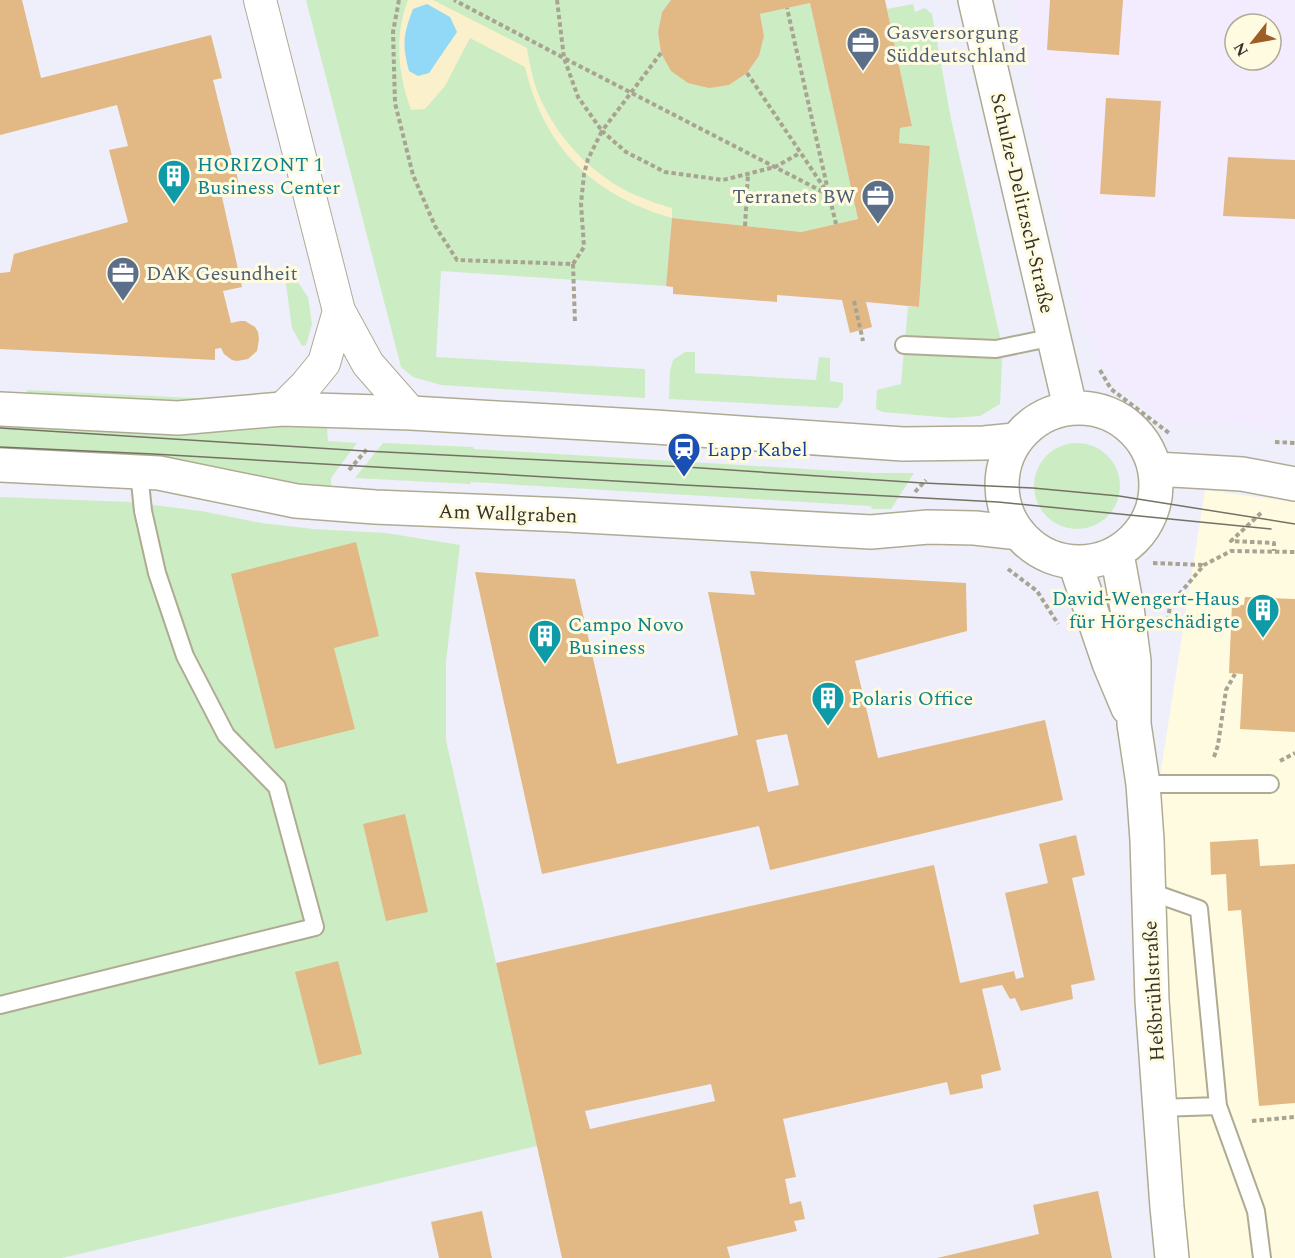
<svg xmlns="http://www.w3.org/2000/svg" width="1295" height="1258" font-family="Spectral,serif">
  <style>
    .commercial { fill: #efeefb; fill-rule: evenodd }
    .industrial { fill: #f2ecfe; fill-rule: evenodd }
    .green { fill: #ccecc3 }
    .sand { fill: #faf0cb }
    .water { fill: #92d8f7 }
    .building { fill: #e2b985; fill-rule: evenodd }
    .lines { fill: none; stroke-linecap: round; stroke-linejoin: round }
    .service-casing { stroke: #afab93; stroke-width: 20 }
    .minor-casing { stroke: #afab93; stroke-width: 34 }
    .tertiary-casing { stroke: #afab93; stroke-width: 36 }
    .path { stroke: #a8a491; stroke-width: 4; stroke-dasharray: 4.5 3; stroke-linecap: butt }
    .service { stroke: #fff; stroke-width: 16 }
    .minor { stroke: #fff; stroke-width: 32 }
    .tertiary { stroke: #fff; stroke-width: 33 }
    .tram { stroke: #747263; stroke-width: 1.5 }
    .labels { text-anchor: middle; stroke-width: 6; stroke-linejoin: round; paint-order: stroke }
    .service-label { font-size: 20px; fill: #4e5e75; stroke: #fffbe1; text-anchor: start }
    .culture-label { font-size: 20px; fill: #0d838f; stroke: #fffbe1; text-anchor: start }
    .street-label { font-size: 20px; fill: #36342a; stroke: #fffbe1 }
    .transit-label { font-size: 20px; fill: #164399; stroke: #fffbe1; text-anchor: start }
  </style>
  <rect width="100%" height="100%" fill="#fffbe1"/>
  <path class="commercial" d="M0,0H1295V502L1205,490L1138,916L1165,1258H0ZM1235,24H1271V60H1235Z"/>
  <path class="industrial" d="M1013,0H1295V363L1293,431L1167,423L1114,381L1096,357L1080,317ZM1235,24H1271V60H1235Z"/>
  <path class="green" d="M306,0H671L662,12L658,32L661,53L672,71L729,85L747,73L759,56L764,36L760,14L810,3L858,219L801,232L672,218L666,286L441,271L436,357L645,369V398L441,385L413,377L401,367Z
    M913,4L915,12L925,8L932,14L951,119L1000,337L1002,361L1000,404L980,416L951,418L883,412L876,409L877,390L901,384L908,307H919L930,146L899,143L900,128L912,126L887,9Z
    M293,275L308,297L312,324L306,345L302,346L292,328L285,277Z
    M685,352H695V373L816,380L819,357L830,358V381L843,383V400L838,408L669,399L670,371L673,360Z
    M27,390L235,400L192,407L28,398Z
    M0,422L205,433L276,427H327L328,441L357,443L331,478V491L0,456Z
    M1034 486a43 43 0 1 1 86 0a43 43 0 1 1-86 0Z
    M383,443L473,447L474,449L873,473H914L891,509H872L871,506L471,482L470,484L355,478Z
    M0,497L130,502L201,511L261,523L313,529L386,533L460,545L446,661V740L537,1146L62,1258H0Z"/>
  <path class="sand" d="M408,0H433L527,48C530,65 533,82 540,98C560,143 599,182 645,199C654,203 663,205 672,208V218C593,195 544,148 525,67L470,38L445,86L425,109L411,110C398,74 394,37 408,0Z"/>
  <path class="water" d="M427,4L450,17L457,32L429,73L418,76L409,71C402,44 403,35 413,9Z"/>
  <path class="building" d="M0,0H22L41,78L211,35L222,78L213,80L239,184L220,188L242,287L223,291L231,323L240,321H245L255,327L258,332L259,339L257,351L248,359L237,361L232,360L224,354L221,348L215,349V360L0,349V273L10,272L14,254L128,222L109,150L128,146L117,105L0,135Z
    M671,0H885L912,126L900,128L899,143L930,146L919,307L866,302L872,327L850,333L842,300L777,295V302L673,294V287L666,286L672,218L801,232L858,219L810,3L760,14L764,36L759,56L747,73L729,85L709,88L688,83L671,71L661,53L658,32L662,12Z
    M1050,0H1123L1119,55L1047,50Z
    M1106,98L1161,101L1155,197L1100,194Z
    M1228,157L1295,160V219L1223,216Z
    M356,542L379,636L334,648L355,729L275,749L231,574Z
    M750,571L966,583L967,631L855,661L878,758L1045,720L1063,800L770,870L759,826L542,874L475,572L575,579L617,764L738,735L708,592L755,595ZM787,734L799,785L768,792L756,740Z
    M1245,597L1295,599V732L1240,729L1243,674L1229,673L1232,604L1244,605Z
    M405,814L428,912L386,921L363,824Z
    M1076,835L1085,875L1072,878L1095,980L1071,985L1073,999L1021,1011L1015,998L1010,999L1002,985L982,989L1001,1070L981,1075L983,1088L950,1095L947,1082L783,1119L796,1177L785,1179L790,1204L801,1201L805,1219L794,1221L797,1231L727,1247L730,1258H562L496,963L934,865L960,983L1014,971L1016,979L1024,977L1005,893L1048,883L1039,844ZM711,1084L715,1101L590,1129L585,1111Z
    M1258,839L1260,866L1295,864V1103L1259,1106L1241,910L1228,911L1226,874L1211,875L1210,842Z
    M338,961L362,1054L319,1065L295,972Z
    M1098,1191L1112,1258H937L1039,1234L1033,1205Z
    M482,1211L492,1258H439L431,1222Z"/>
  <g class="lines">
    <g class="service-casing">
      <path id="service" d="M904,345L996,349L1054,337
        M1143,784H1270
        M1148,891L1199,909L1218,1106L1256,1211L1262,1258
        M0,1005L315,927L277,787L226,735L185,656L157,573L143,511L139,472
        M1159,1108L1218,1106"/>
    </g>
    <g class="minor-casing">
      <path id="minor" d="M260,0L339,311L368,364L411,413
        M282,409L306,385L324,363L339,311"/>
    </g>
    <g class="tertiary-casing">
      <path id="tertiary" d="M975,0L1070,407
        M1002 485a77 77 0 1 1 154 0a77 77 0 1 1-154 0Z
        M0,409L178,418L282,409L411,413L655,427L903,444L984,443L1015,440
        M0,465L159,473L296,501L375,507L567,515L871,532L928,527L975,528L1019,533
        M1156,469L1242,474L1295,484
        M1117,554L1127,608L1134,661V724L1143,784L1147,840L1152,1000L1167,1207L1172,1258
        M1075,563L1109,663L1128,708"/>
    </g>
    <path class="path" d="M399,0L393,32L395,103L413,175L435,226L457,260L573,264L584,247L581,204L584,174L588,159L602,131L578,97L564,58L454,0
      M557,0L564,58L829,195L836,224
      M661,53L602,131L626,152L665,172L723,180L775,167L800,153
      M747,73L829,195L787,8
      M745,226L748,174
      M573,264L575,323
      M854,301L863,341
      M1100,370L1111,389L1169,433
      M1275,442L1295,443
      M349,470L368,448
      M915,492L926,480
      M1261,513L1231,541L1274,543V551
      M1153,563L1204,565
      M1008,569L1037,591L1058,624
      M1167,628L1170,605L1204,565L1231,551L1295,552
      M1214,757L1218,745L1226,690L1235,674
      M1280,761L1295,753
      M1252,1121L1295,1117"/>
    <use href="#service" class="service"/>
    <use href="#minor" class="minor"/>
    <use href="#tertiary" class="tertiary"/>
    <path class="tram" d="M0,428L365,451L686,467L923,483L1033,488L1119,496L1295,524
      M0,447L153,454L684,485L998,502L1271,529"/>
  </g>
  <defs>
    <g id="office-pin" transform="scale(1.725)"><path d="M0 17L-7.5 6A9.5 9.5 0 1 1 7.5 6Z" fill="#5c6f8a" stroke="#fffbe1"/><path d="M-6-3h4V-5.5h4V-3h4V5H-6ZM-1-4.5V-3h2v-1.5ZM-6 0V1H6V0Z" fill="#fff"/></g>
    <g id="building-pin" transform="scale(1.725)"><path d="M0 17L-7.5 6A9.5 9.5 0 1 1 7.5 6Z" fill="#0f9aa8" stroke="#fffbe1"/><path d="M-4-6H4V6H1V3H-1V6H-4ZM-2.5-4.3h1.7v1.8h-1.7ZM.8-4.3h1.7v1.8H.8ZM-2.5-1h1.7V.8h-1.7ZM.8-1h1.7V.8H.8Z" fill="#fff"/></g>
    <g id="station-pin" transform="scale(1.725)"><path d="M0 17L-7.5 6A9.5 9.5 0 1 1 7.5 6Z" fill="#1a4fb4" stroke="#fffbe1"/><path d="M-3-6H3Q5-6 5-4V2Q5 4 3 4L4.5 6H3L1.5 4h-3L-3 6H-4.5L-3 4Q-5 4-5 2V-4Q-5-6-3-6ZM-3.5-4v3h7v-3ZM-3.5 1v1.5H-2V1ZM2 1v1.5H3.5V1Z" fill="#fff"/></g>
  </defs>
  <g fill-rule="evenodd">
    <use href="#office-pin" x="863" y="43"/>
    <use href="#building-pin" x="174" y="176"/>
    <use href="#office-pin" x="878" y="196"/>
    <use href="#office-pin" x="123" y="273"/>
    <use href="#station-pin" x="684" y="449"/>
    <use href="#building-pin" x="1263" y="610"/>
    <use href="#building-pin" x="545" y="636"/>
    <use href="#building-pin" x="828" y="698"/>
  </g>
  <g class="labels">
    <g class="service-label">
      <text x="886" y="39">Gasversorgung<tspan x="886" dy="23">Süddeutschland</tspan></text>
      <text x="855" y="203" text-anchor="end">Terranets BW</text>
      <text x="146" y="280">DAK Gesundheit</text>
    </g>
    <g class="culture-label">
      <text x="197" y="171">HORIZONT 1<tspan x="197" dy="23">Business Center</tspan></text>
      <text x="1240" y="605" text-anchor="end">David-Wengert-Haus<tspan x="1240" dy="23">für Hörgeschädigte</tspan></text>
      <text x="568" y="631">Campo Novo<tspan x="568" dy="23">Business</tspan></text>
      <text x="851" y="705">Polaris Office</text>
    </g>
    <g class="street-label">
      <text transform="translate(1023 203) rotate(77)" y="7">Schulze-Delitzsch-Straße</text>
      <text transform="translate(508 513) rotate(2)" y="7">Am Wallgraben</text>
      <text transform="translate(1153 991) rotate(-93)" y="7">Heßbrühlstraße</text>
    </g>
    <g class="transit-label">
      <text x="707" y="456">Lapp Kabel</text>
    </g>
  </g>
  <g transform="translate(1253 42) rotate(239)"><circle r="28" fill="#fffbe1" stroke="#afab98" stroke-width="1.5"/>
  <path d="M0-4.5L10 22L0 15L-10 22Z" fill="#9e5f27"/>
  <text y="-9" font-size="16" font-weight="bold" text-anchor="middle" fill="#36342a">N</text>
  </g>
</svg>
